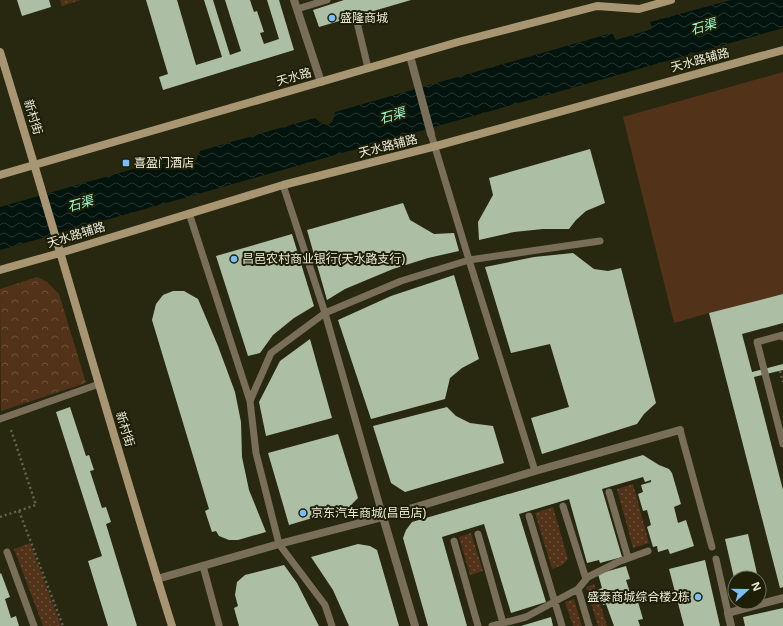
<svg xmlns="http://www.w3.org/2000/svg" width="783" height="626" font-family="'Noto Sans','Noto Sans SC',sans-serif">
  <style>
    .grass { fill: #52331a }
    .park { fill: url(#park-crowns) }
    .garden { fill: url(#garden-dots) }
    .water { fill: url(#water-waves) }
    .building { fill: #acbfa5 }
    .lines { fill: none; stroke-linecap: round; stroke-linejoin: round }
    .path { stroke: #63644e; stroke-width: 2.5; stroke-dasharray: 2 3; stroke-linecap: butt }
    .lane { stroke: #796e58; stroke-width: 7 }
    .street { stroke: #796e58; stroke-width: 8 }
    .secondary { stroke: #a89673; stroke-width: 8 }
    .poi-dot { fill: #7abff8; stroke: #1e1f06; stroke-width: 1.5 }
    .labels { text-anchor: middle; stroke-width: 4; stroke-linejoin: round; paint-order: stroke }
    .poi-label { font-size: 12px; fill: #ebecdd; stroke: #1e1f06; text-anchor: start }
    .street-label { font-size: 12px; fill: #ebecdd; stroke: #1e1f06 }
    .water-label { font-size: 13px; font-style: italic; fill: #98f7ce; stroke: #1e1f06 }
  </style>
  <defs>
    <pattern id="park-crowns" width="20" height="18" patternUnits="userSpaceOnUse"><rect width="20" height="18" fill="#52331a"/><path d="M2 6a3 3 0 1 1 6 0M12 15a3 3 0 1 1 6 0" fill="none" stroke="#6b513b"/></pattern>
    <pattern id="garden-dots" width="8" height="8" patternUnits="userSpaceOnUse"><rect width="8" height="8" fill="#52331a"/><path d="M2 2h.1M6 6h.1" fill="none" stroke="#6b513b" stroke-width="1.8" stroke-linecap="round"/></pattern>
    <pattern id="water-waves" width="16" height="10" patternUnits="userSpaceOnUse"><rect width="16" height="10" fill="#02140d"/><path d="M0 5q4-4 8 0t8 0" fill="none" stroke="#273630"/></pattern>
  </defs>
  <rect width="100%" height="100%" fill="#27280f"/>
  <path class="grass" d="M783,72V295L709,313L674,323L623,117Z"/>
  <path class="park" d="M37,277L47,282L59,294L86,383L1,411L0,289Z"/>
  <path class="garden" d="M60,0H81L62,6Z
    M633,484L649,543L633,548L617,489Z
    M553,507L568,559L562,565L552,569L535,513Z
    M471,533L483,571L470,575L459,537Z
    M30,543L61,626H43L14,549Z
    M594,584L607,626H598L586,587Z
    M574,599L582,626H573L565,602Z"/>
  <path class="water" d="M731,0H783V28L0,250V207L179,156L182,163L187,164L196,161L200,151L315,118L322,124L328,125L333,121L335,112L612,33L616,40L652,29L650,22Z"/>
  <path class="building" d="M17,0H49L51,7L22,16Z
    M146,0H177L196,65L222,57L204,0H213L230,55L241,51L225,0H250L254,12L257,11L264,32L260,33L264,44L279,39L267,0H279L294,50L163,90L159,77L168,74Z
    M344,0H411L319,27L313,10Z
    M590,149L605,203L586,211L576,220L569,229H543L514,232L479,240L478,222L493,195L489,178Z
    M403,203L410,220L434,234L454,233L459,251L428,258L393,269L345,289L327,300L307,230Z
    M292,234L314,306L294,318L273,335L260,353L248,356L216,256Z
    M573,253L594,269L608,271L621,268L656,403L644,414L637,424L542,454L531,418L569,407L550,344L511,353L485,267L534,257Z
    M454,275L479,359L462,368L450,378L445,399L371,419L338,320L391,296Z
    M173,291H184L198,299L218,346L235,392L241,422L242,457L249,490L266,532L238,540H229L219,536L216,531L212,532L205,511L209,509L152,320L156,304L163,295Z
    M783,294V323L742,334L752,372L783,364V370L754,377L783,490V587L780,588L709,313Z
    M310,339L332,418L266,436L259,402L280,361Z
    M70,407L86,456L89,455L94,470L90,471L102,508L106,507L111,522L106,524L137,626H108L88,561L102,556L56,412Z
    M447,407L456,416L470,423L493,426L504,463L405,492L391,483L373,426Z
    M338,434L358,498L349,507L289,525L268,453Z
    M643,455L659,465L669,469L672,473L681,504L674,507L678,523L686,520L694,546L670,554L668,549L658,552L657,546L653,547L647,527L651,525L647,510L643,511L638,494L643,492L641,485L651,482V480L645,482L643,477L602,489L622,557L600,563L599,560L587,563L569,499L519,514L546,602L511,613L484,524L442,537L467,626H428L403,538L406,530L412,522Z
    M748,534L758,578H734L725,539Z
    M358,544L370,546L377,550L399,626H349L333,590L311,557Z
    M705,560L720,626H684L669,569Z
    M284,565L297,583L319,626H239L234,608L238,606L235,595L237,582L245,575Z
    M626,566L630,579L626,580L631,596L636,595L643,619L638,620L640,626H614L606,604L603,605L598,590L602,588L598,574Z
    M1,573L10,597L5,599L11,618L16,616L19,626H0V574Z
    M783,608V626H745L743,617Z
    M551,617L553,626H521Z"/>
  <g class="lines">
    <path class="path" d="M780,371L783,382
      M19,511L63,626
      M0,517L36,505L10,427"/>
    <path class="lane" d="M297,9L327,0
      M356,18L368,68
      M431,134L469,260L535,471
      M283,185L325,313L383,517
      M189,213L250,401
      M783,337V335L757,342L783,444
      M0,419L99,384
      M680,430L712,547
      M609,492L628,558
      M563,506L586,579
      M529,516L562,626
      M478,534L503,623
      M454,541L478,626
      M7,552L34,626
      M716,559L728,613
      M203,566L219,625
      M578,589L589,626
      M332,626L325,605L279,544L256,453L250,401L271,353L325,313L401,281L469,260L600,241
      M492,626L526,617L578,589L588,577L618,562L648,551"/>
    <path class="street" d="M294,0L321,82
      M410,56L431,134
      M383,517L415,626
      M157,579L279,544L383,517L535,471L680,430
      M731,626L728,613L783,598"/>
    <path class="secondary" d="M0,52C59,243 112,435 172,626
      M0,175L458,42L597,6L639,9L671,0
      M0,270L60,253L283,185L436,146L783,50"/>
  </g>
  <g class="poi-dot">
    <circle cx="332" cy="18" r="4"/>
    <rect x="122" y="159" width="8" height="8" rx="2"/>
    <circle cx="234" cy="259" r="4"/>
    <circle cx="303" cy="513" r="4"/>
    <circle cx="698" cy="597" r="4"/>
  </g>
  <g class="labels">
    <g class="poi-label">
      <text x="340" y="22">盛隆商城</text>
      <text x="134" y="167">喜盈门酒店</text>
      <text x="242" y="263">昌邑农村商业银行(天水路支行)</text>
      <text x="311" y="517">京东汽车商城(昌邑店)</text>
      <text x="690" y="601" text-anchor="end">盛泰商城综合楼2栋</text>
    </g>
    <g class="street-label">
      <text transform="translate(700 60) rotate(-15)" y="4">天水路辅路</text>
      <text transform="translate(294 77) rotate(-16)" y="4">天水路</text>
      <text transform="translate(33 117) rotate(73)" y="4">新村街</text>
      <text transform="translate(388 146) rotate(-14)" y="4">天水路辅路</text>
      <text transform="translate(76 235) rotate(-17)" y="4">天水路辅路</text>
      <text transform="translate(125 429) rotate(73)" y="4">新村街</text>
    </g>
    <g class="water-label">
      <text transform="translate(703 26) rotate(-16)" y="5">石渠</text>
      <text transform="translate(392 115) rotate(-16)" y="5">石渠</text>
      <text transform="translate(80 203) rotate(-16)" y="5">石渠</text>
    </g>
  </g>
  <g transform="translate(747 590) rotate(69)"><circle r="19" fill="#1e1f06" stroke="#70715c"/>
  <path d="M0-3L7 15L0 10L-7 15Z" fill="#7abff8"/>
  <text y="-6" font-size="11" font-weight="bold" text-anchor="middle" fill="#ebecdd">N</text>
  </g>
</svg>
